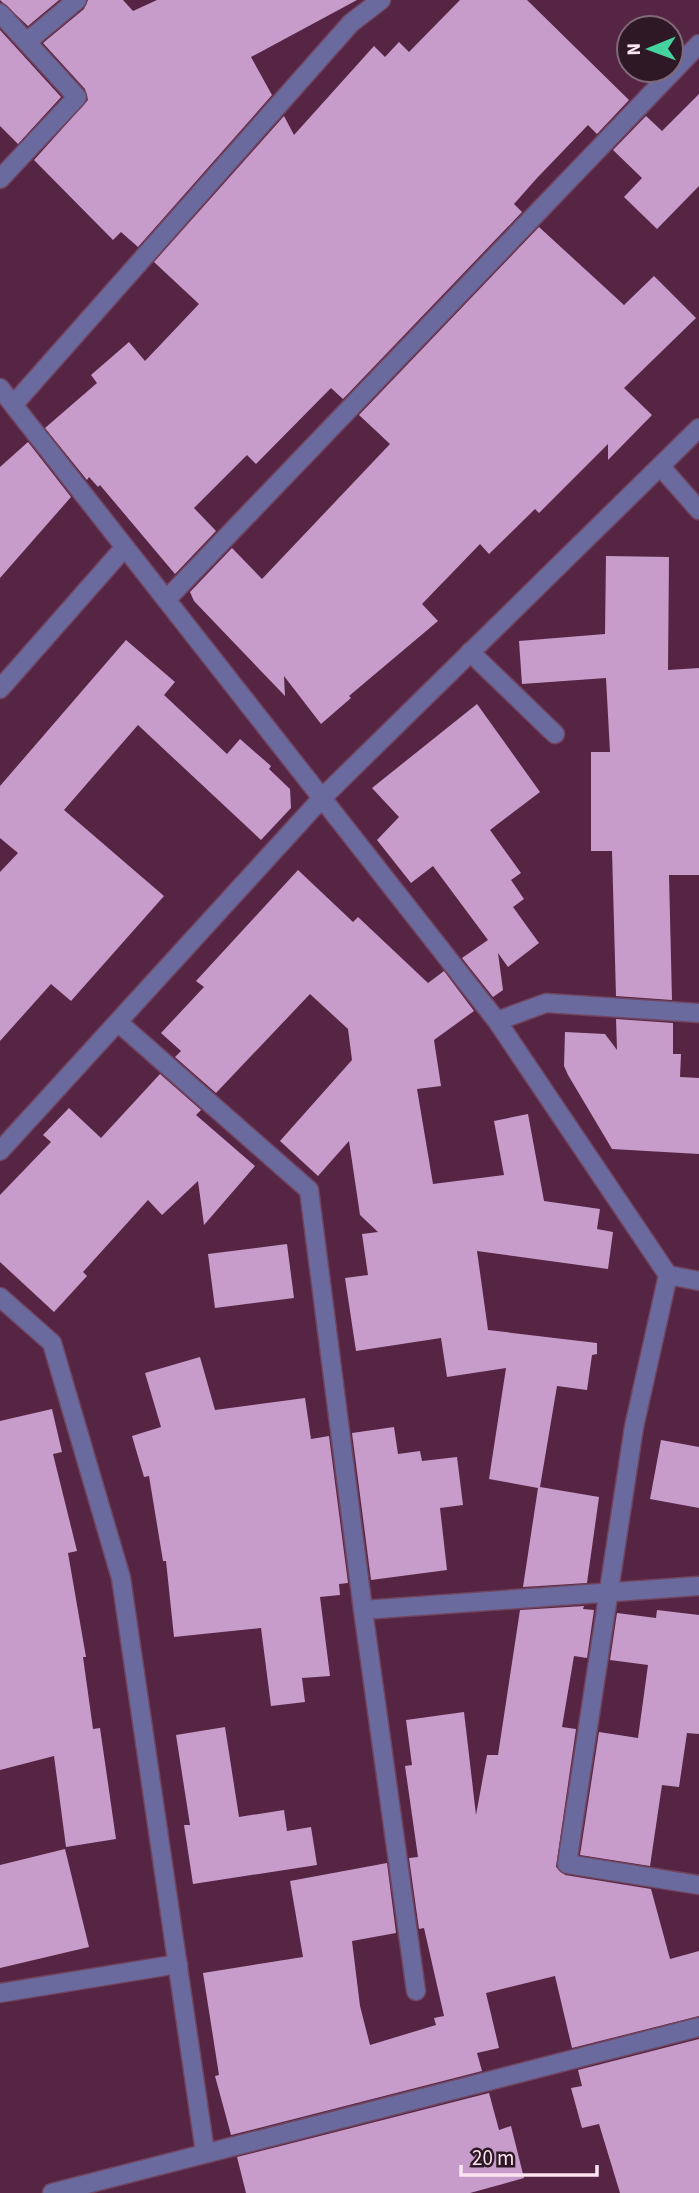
<svg xmlns="http://www.w3.org/2000/svg" width="699" height="2193" font-family="'Source Sans 3',sans-serif">
  <style>
    .building { fill: #c79ccb }
    .lines { fill: none; stroke-linecap: round; stroke-linejoin: round }
    .service-casing { stroke: #714460; stroke-width: 21 }
    .minor-casing { stroke: #714460; stroke-width: 21 }
    .service { stroke: #6a6a9e; stroke-width: 18 }
    .minor { stroke: #6a6a9e; stroke-width: 18 }
  </style>
  <rect width="100%" height="100%" fill="#562544"/>
  <path class="building" d="M0,0H59L28,26Z
    M88,0H123L133,11L157,0H357L251,57L272,95L138,247L121,232L113,240L34,160L88,100L85,89L43,43L84,9Z
    M460,0H527L629,100L597,134L588,125L537,178L514,204L522,212L343,399L331,388L256,464L247,455L194,508L216,531L175,574L100,485L98,487L89,477L87,480L45,428L97,383L91,375L129,342L145,361L199,304L154,262L284,116L294,135L374,46L385,57L399,42L409,52Z
    M0,30L61,97L18,144L0,126Z
    M699,94V186L657,229L624,197L642,178L613,150L646,116L662,131Z
    M539,227L624,305L654,276L696,318L624,388L652,415L608,460V444L539,513L535,509L489,554L480,544L422,604L438,621L349,696L351,698L321,724L284,676L285,696L194,601L190,592L232,548L262,579L390,444L359,415Z
    M28,442L71,497L0,578V467Z
    M606,556L669,557L668,670L699,668V875H669L672,1000L616,996L612,851H591V752H610L606,678L522,684L519,641L605,634Z
    M126,640L175,682L164,695L227,754L240,739L271,766L269,769L290,789L291,808L261,840L138,725L64,810L164,896L71,1001L51,984L0,1041V872L18,853L0,838V786Z
    M477,704L540,792L490,830L521,873L511,880L524,899L513,907L539,943L508,967L498,953L503,990L493,997L462,958L488,940L433,866L411,883L377,840L399,817L372,788Z
    M298,870L353,922L358,917L428,983L444,971L474,1011L434,1040L441,1086L417,1089L433,1184L504,1175L494,1121L528,1114L544,1201L600,1209L597,1229L613,1232L608,1269L477,1251L488,1330L597,1343V1354L592,1355L587,1390L557,1386L540,1487L599,1497L587,1583L523,1587L538,1488L489,1479L506,1368L447,1377L441,1338L356,1351L345,1278L368,1275L362,1234L378,1232L360,1215L349,1141L318,1176L280,1141L352,1060L348,1029L310,994L216,1093L175,1057L181,1051L161,1033L204,987L196,981Z
    M616,1019L673,1023V1054H681L680,1077L699,1078V1154L612,1149L568,1075L564,1066L565,1032L605,1034L617,1050Z
    M160,1074L201,1110L196,1115L255,1166L204,1225L198,1181L162,1215L148,1200L83,1272L87,1276L54,1312L0,1262V1195L51,1142L43,1135L69,1108L101,1138Z
    M287,1244L294,1298L215,1308L208,1254Z
    M200,1357L215,1410L305,1398L311,1439L329,1436L348,1583L339,1584L340,1595L320,1597L330,1676L302,1678L305,1702L271,1706L261,1628L174,1637L166,1561H163L149,1476L144,1477L132,1436L161,1427L145,1373Z
    M52,1409L62,1452L53,1454L77,1551L68,1553L86,1657H83L93,1729L100,1728L116,1839L66,1847L54,1756L0,1770V1421Z
    M394,1427L398,1454L420,1451L422,1461L457,1457L463,1505L440,1508L447,1570L371,1580L352,1433Z
    M661,1440L699,1447V1508L650,1499Z
    M584,1606L583,1609L594,1610L587,1658L574,1656L562,1727L576,1729L556,1867L565,1875L651,1889L670,1959L699,1951V2016L572,2048L555,1976L486,1993L499,2048L477,2053L482,2071L231,2135L215,2076L219,2075L203,1973L303,1957L290,1881L387,1863L396,1933L352,1941L360,2006L370,2045L436,2025L434,2018L444,2016L424,1928L419,1929L409,1858L418,1857L405,1766L412,1765L406,1720L464,1712L476,1815L487,1755H498L520,1610Z
    M657,1610L699,1615V1734L687,1733L679,1787L662,1785L650,1866L580,1855L599,1732L638,1738L648,1665L610,1660L617,1613L656,1618Z
    M225,1727L239,1817L284,1810L287,1831L311,1827L317,1865L193,1884L184,1825H190L176,1735Z
    M65,1849L89,1947L0,1968V1865Z
    M699,2039V2193H620L599,2124L582,2128L571,2088L582,2086L578,2070Z
    M489,2093L499,2130L511,2126L524,2178L470,2193H246L237,2157Z"/>
  <g class="lines">
    <g class="service-casing">
      <path id="service" d="M470,652L555,734
        M363,1610L416,1991
        M0,1993L178,1964"/>
    </g>
    <g class="minor-casing">
      <path id="minor" d="M0,13L77,97L0,179
        M29,40L77,0
        M0,388L497,1021L668,1275L699,1281
        M14,404L351,23L381,0
        M660,466L699,510
        M166,600L699,44
        M0,689L124,548
        M497,1021L546,1003L699,1013
        M119,1023L309,1190L363,1610L699,1586
        M0,1151L322,798L699,428
        M668,1275L634,1427L567,1864L699,1885
        M0,1297L52,1343L121,1578L205,2152
        M52,2193L699,2027"/>
    </g>
    <use href="#service" class="service"/>
    <use href="#minor" class="minor"/>
  </g>
  <g transform="translate(650 49) rotate(269)"><circle r="33" fill="#2e1825" stroke="#816a77" stroke-width="2"/>
  <path d="M0-5L12 26L0 18L-12 26Z" fill="#46d49e"/>
  <text y="-10" font-size="19" font-weight="bold" text-anchor="middle" fill="#fde4f1">N</text>
  </g>
  <path d="M461 2165v10h136v-10" fill="none" stroke="#fde4f1" stroke-width="3.5"/>
  <text x="472" y="2165" font-size="21" fill="#fde4f1" stroke="#2e1825" stroke-width="5" paint-order="stroke">20 m</text>
</svg>
